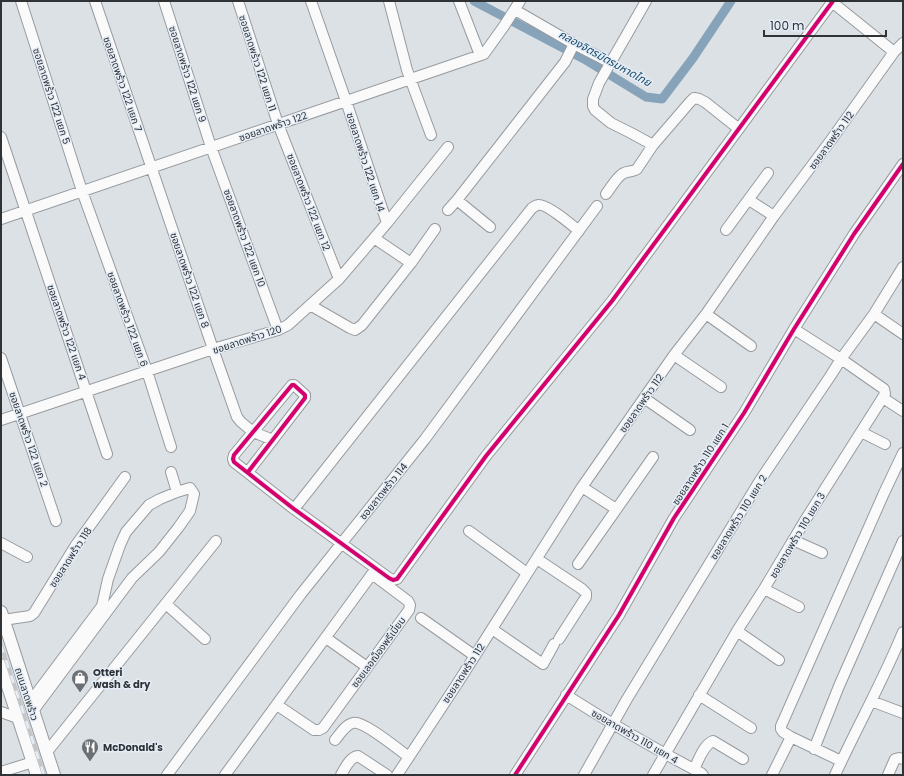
<svg xmlns="http://www.w3.org/2000/svg" width="904" height="776" font-family="Poppins,'Noto Sans Thai',sans-serif">
  <style>
    .lines { fill: none; stroke-linecap: round; stroke-linejoin: round }
    .canal { stroke: #86a3b9; stroke-width: 9 }
    .minor-casing { stroke: #979b9e; stroke-width: 12 }
    .major-casing { stroke: #979b9e; stroke-width: 14 }
    .minor { stroke: #fafafb; stroke-width: 10 }
    .major { stroke: #fafafb; stroke-width: 12 }
    .rail-casing { stroke: #c3c5c7; stroke-width: 4 }
    .rail { stroke: #e5edf7; stroke-width: 2.5; stroke-dasharray: 8; stroke-linecap: butt }
    .cycleway-casing { stroke: #e5edf7; stroke-width: 6 }
    .cycleway { stroke: #d6006c; stroke-width: 4 }
    .labels { text-anchor: middle; stroke-width: 3; stroke-linejoin: round; paint-order: stroke }
    .street-label { font-size: 10px; fill: #2f3336; stroke: #e5edf7 }
    .poi-label { font-size: 10px; font-weight: bold; fill: #2f3336; stroke: #e5edf7; text-anchor: start }
    .water-label { font-size: 11px; font-style: italic; fill: #164867; stroke: #e5edf7 }
  </style>
  <rect width="100%" height="100%" fill="#dce1e6"/>
  <g class="lines">
    <path class="canal" d="M474,1L584,59L646,97L662,99L693,58L731,1"/>
    <g class="minor-casing">
      <path id="minor" d="M21,1L82,191L147,371L171,447
        M95,1L213,349L237,417L241,422L253,432L273,440
        M164,1L211,147L278,330
        M238,1L278,124L339,279
        M311,1L346,101L387,223
        M389,1L407,70L431,135
        M459,1L480,55
        M646,1L626,36L607,69L599,83L593,99V106L595,110L611,123L631,133L653,145L690,102L694,98L699,99L705,102L739,129
        M832,2L894,52
        M515,10L574,44L611,63
        M1,137L107,454
        M606,194C610,189 618,175 624,173C628,171 633,172 637,169L653,145
        M457,200L490,227
        M749,200L774,216
        M448,210L457,200L565,62L574,44
        M1,219L484,54L504,26L520,1
        M726,230L768,173
        M374,238L411,263
        M310,305L350,328L355,330L362,325L411,263L435,229
        M706,314L751,346
        M874,314L903,334
        M674,355L721,387
        M1,358L56,521
        M644,398L690,430
        M883,398L903,411
        M1,420L213,349L278,330L288,325L339,279L387,223L448,147
        M861,432L885,444
        M171,472L177,492
        M248,472L305,398V395L294,385H292L234,455L233,459L234,462L294,509L389,578L393,580L397,579L486,456L612,301L833,1
        M582,487L616,509
        M294,509L532,208C534,207 536,205 538,205C546,203 572,225 579,231
        M469,531L527,573
        M793,540L822,553
        M1,543L27,557
        M537,559L582,589L586,593V597L559,639
        M578,564L653,457
        M764,589L799,607
        M166,604L205,639
        M421,618L475,656
        M3,620L30,616L34,613L76,545L125,477
        M492,629L543,664L554,644
        M737,631L779,660
        M326,638L367,667
        M566,695C610,723 655,749 701,773L703,775
        M699,695L751,728
        M871,701L903,713
        M30,702L102,606L108,579L120,545L126,532L149,505L160,499L177,492L190,488L194,494L190,511L178,528L159,552L132,578L33,711
        M1,712L18,718
        M335,740C340,734 345,725 353,723C363,720 399,750 409,757
        M814,749L839,686L903,541
        M46,753L216,541
        M841,761L791,737L783,732L781,729V726L884,493L903,453
        M694,769C699,760 703,745 713,741L743,759
        M1,772L33,762
        M167,775L301,594L425,439L597,206
        M225,775L372,574L408,601L410,605L409,610L323,728L319,730H314L277,705
        M341,775C345,768 350,757 358,756L387,775
        M397,775L457,684L582,487L674,355L706,314L774,216L831,140L894,52L903,43
        M515,775L619,615L674,518L744,413L794,329L854,234L903,164
        M584,775L627,699L759,482L831,375L841,359L874,314L903,267
        M653,775L737,631L764,589L804,522L885,394L884,389L841,359L794,329
        M772,775L791,737
        M835,775C857,727 883,681 903,632
        M888,775L895,759L899,758L903,759"/>
    </g>
    <g class="major-casing">
      <path id="major" d="M1,612L54,775
        M1,665L37,775"/>
    </g>
    <use href="#minor" class="minor"/>
    <use href="#major" class="major"/>
    <g class="rail-casing">
      <path id="rail" d="M1,645L44,775"/>
    </g>
    <use href="#rail" class="rail"/>
    <g class="cycleway-casing">
      <path id="cycleway" d="M248,472L305,398V395L294,385H292L234,455L233,459L234,462L294,509L389,578L393,580L397,579L486,456L612,301L833,1
        M515,775L619,615L674,518L744,413L794,329L854,234L903,164"/>
    </g>
    <use href="#cycleway" class="cycleway"/>
  </g>
  <defs>
    <g id="shop-pin" transform="scale(0.9)"><path d="M0 17L-7.5 6A9.5 9.5 0 1 1 7.5 6Z" fill="#6c7074" stroke="#e5edf7"/><path d="M-5-2.5h2.3a2.7 3.5 0 0 1 5.4 0H5L5.5 6h-11ZM-1.5-2.5h3a1.5 2.3 0 0 0-3 0Z" fill="#fff"/></g>
    <g id="restaurant-pin" transform="scale(0.9)"><path d="M0 17L-7.5 6A9.5 9.5 0 1 1 7.5 6Z" fill="#6c7074" stroke="#e5edf7"/><path d="M-5-6h1v4h1v-4h1v4h1v-4h1v5L-1.5 .5V6h-2V.5L-5-1ZM5-6V6H3V1.5H1.5Q1.5-4 5-6Z" fill="#fff"/></g>
  </defs>
  <g fill-rule="evenodd">
    <use href="#shop-pin" x="80" y="678"/>
    <use href="#restaurant-pin" x="90" y="747"/>
  </g>
  <g class="labels">
    <g class="street-label">
      <text transform="translate(258 63) rotate(72)" y="4">ซอยลาดพร้าว 122 แยก 11</text>
      <text transform="translate(188 74) rotate(72)" y="4">ซอยลาดพร้าว 122 แยก 9</text>
      <text transform="translate(123 84) rotate(71)" y="4">ซอยลาดพร้าว 122 แยก 7</text>
      <text transform="translate(52 96) rotate(72)" y="4">ซอยลาดพร้าว 122 แยก 5</text>
      <text transform="translate(273 126) rotate(-19)" y="4">ซอยลาดพร้าว 122</text>
      <text transform="translate(831 140) rotate(-54)" y="4">ซอยลาดพร้าว 112</text>
      <text transform="translate(366 162) rotate(72)" y="4">ซอยลาดพร้าว 122 แยก 14</text>
      <text transform="translate(309 202) rotate(69)" y="4">ซอยลาดพร้าว 122 แยก 12</text>
      <text transform="translate(245 238) rotate(70)" y="4">ซอยลาดพร้าว 122 แยก 10</text>
      <text transform="translate(190 280) rotate(71)" y="4">ซอยลาดพร้าว 122 แยก 8</text>
      <text transform="translate(128 319) rotate(70)" y="4">ซอยลาดพร้าว 122 แยก 6</text>
      <text transform="translate(67 332) rotate(71)" y="4">ซอยลาดพร้าว 122 แยก 4</text>
      <text transform="translate(247 339) rotate(-18)" y="4">ซอยลาดพร้าว 120</text>
      <text transform="translate(641 403) rotate(-55)" y="4">ซอยลาดพร้าว 112</text>
      <text transform="translate(29 439) rotate(71)" y="4">ซอยลาดพร้าว 122 แยก 2</text>
      <text transform="translate(700 464) rotate(-57)" y="4">ซอยลาดพร้าว 110 แยก 1</text>
      <text transform="translate(383 491) rotate(-51)" y="4">ซอยลาดพร้าว 114</text>
      <text transform="translate(738 517) rotate(-58)" y="4">ซอยลาดพร้าว 110 แยก 2</text>
      <text transform="translate(797 535) rotate(-59)" y="4">ซอยลาดพร้าว 110 แยก 3</text>
      <text transform="translate(70 557) rotate(-57)" y="4">ซอยลาดพร้าว 118</text>
      <text transform="translate(378 652) rotate(-54)" y="4">ซอยเลอฌ็องพรีเมี่ยม</text>
      <text transform="translate(463 673) rotate(-57)" y="4">ซอยลาดพร้าว 112</text>
      <text transform="translate(27 694) rotate(72)" y="4">ถนนลาดพร้าว</text>
      <text transform="translate(635 736) rotate(30)" y="4">ซอยลาดพร้าว 110 แยก 4</text>
    </g>
    <g class="poi-label">
      <text x="93" y="676">Otteri<tspan x="93" dy="12">wash &amp; dry</tspan></text>
      <text x="103" y="751">McDonald's</text>
    </g>
    <g class="water-label">
      <text transform="translate(605 58) rotate(29)" y="4">คลองจิตรมิตรมหาดไทย</text>
    </g>
  </g>
  <rect width="904" height="776" fill="none" stroke="#2f3336" stroke-width="4"/>
  <path d="M764 30v6h122v-6" fill="none" stroke="#2f3336" stroke-width="2"/>
  <text x="770" y="30" font-size="12" fill="#2f3336" stroke="#e5edf7" stroke-width="3" paint-order="stroke">100 m</text>
</svg>
